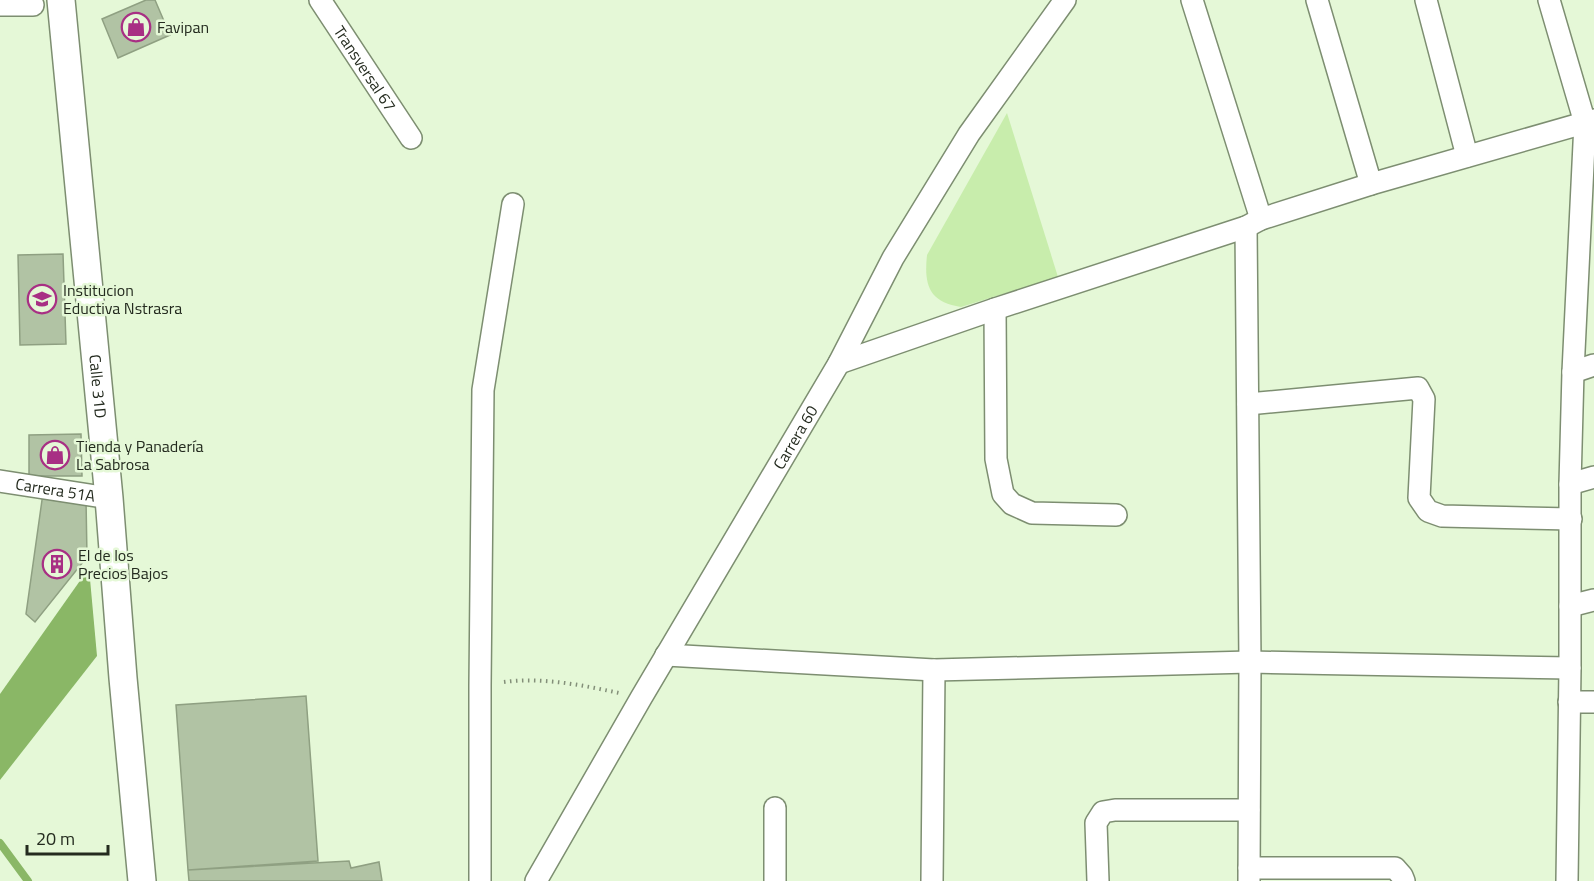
<svg xmlns="http://www.w3.org/2000/svg" width="1594" height="881" font-family="'Titillium Web',sans-serif">
  <style>
    .green { fill: #c8edac }
    .water { fill: #8ab766 }
    .lines { fill: none; stroke-linecap: round; stroke-linejoin: round }
    .stream { stroke: #8ab766; stroke-width: 8 }
    .building { fill: #b1c3a4; stroke: #8fa082; stroke-width: 1.5 }
    .minor-casing { stroke: #7d8e71; stroke-width: 24 }
    .tertiary-casing { stroke: #7d8e71; stroke-width: 30 }
    .path { stroke: #838f79; stroke-width: 4; stroke-dasharray: 1.5 4.5; stroke-linecap: butt }
    .minor { stroke: #fff; stroke-width: 21 }
    .tertiary { stroke: #fff; stroke-width: 27 }
    .labels { text-anchor: middle; stroke-width: 5; stroke-linejoin: round; paint-order: stroke }
    .poi-label { font-size: 16px; fill: #242b1f; stroke: #e5f8d7; text-anchor: start }
    .street-label { font-size: 16px; fill: #242b1f; stroke: #e5f8d7 }
  </style>
  <rect width="100%" height="100%" fill="#e5f8d7"/>
  <path class="green" d="M1007,113L1058,277L961,307C928,302 924,284 927,255Z"/>
  <path class="water" d="M89,568L97,656L0,780V694Z"/>
  <g class="lines">
    <path class="stream" d="M0,843L28,881"/>
  </g>
  <path class="building" d="M146,0H155L170,35L118,58L102,19Z
    M63,254L66,344L20,345L18,255Z
    M81,434L82,476H29V435Z
    M43,493L86,499L87,557L35,622L26,614Z
    M306,696L318,861L188,870L176,705Z
    M349,861L351,868L379,862L382,881H189L188,870Z"/>
  <g class="lines">
    <g class="minor-casing">
      <g id="minor">
        <path id="s1" d="M320,0L411,138"/>
        <path d="M1192,0L1261,219"/>
        <path d="M1317,0L1371,184"/>
        <path d="M1426,0L1467,156"/>
        <path d="M1549,0L1585,123L1573,372L1570,484V668L1567,881"/>
        <path d="M0,5H33"/>
        <path d="M1246,227L1250,662L1249,881"/>
        <path d="M995,309L996,459L1003,494L1012,504L1032,513L1116,515"/>
        <path d="M839,363L995,309L1246,227L1261,219L1371,184L1594,120"/>
        <path d="M1573,372L1594,365"/>
        <path d="M1248,404L1418,388L1424,399L1419,498L1428,511L1442,516L1571,519"/>
        <path id="s2" d="M0,481L109,498"/>
        <path d="M1570,484L1594,477"/>
        <path d="M1570,606L1594,600"/>
        <path d="M666,655L934,670L1250,662L1570,668"/>
        <path d="M1569,702H1594"/>
        <path d="M1249,868H1395L1402,876L1404,881"/>
        <path d="M480,881V685L483,390L513,204"/>
        <path id="s3" d="M536,881L641,698L839,363L893,258L969,134L1065,0"/>
        <path d="M775,881V808"/>
        <path d="M932,881L934,670"/>
        <path d="M1098,881L1096,823L1103,812L1115,810H1249"/>
      </g>
    </g>
    <g class="tertiary-casing">
      <g id="tertiary">
        <path id="s4" d="M61,0L109,498L123,678L142,881"/>
      </g>
    </g>
    <path class="path" d="M504,682C542,677 582,685 619,693"/>
    <use href="#minor" class="minor"/>
    <use href="#tertiary" class="tertiary"/>
  </g>
  <defs>
    <g id="shop-ring" transform="scale(1.5)"><circle r="9.5" fill="#e5f8d7" stroke="#a82f84" stroke-width="1.5"/><path d="M-5-2.5h2.3a2.7 3.5 0 0 1 5.4 0H5L5.5 6h-11ZM-1.5-2.5h3a1.5 2.3 0 0 0-3 0Z" fill="#a82f84"/></g>
    <g id="school-ring" transform="scale(1.5)"><circle r="9.5" fill="#e5f8d7" stroke="#a82f84" stroke-width="1.5"/><path d="M0-5L7-2L0 1L-7-2ZM-4 1L0 2.5L4 1V4Q0 6-4 4Z" fill="#a82f84"/></g>
    <g id="building-ring" transform="scale(1.5)"><circle r="9.5" fill="#e5f8d7" stroke="#a82f84" stroke-width="1.5"/><path d="M-4-6H4V6H1V3H-1V6H-4ZM-2.5-4.3h1.7v1.8h-1.7ZM.8-4.3h1.7v1.8H.8ZM-2.5-1h1.7V.8h-1.7ZM.8-1h1.7V.8H.8Z" fill="#a82f84"/></g>
  </defs>
  <g fill-rule="evenodd">
    <use href="#shop-ring" x="136" y="27"/>
    <use href="#school-ring" x="42" y="299"/>
    <use href="#shop-ring" x="55" y="455"/>
    <use href="#building-ring" x="57" y="564"/>
  </g>
  <g class="labels">
    <g class="poi-label">
      <text x="157" y="33">Favipan</text>
      <text x="63" y="296">Institucion<tspan x="63" dy="18">Eductiva Nstrasra</tspan></text>
      <text x="76" y="452">Tienda y Panadería<tspan x="76" dy="18">La Sabrosa</tspan></text>
      <text x="78" y="561">El de los<tspan x="78" dy="18">Precios Bajos</tspan></text>
    </g>
    <g class="street-label">
      <text dy="6" stroke="none"><textPath href="#s1" startOffset="82">Transversal 67</textPath></text>
      <text dy="6" stroke="none"><textPath href="#s4" startOffset="388">Calle 31D</textPath></text>
      <text dy="6" stroke="none"><textPath href="#s3" startOffset="514">Carrera 60</textPath></text>
      <text dy="6" stroke="none"><textPath href="#s2" startOffset="56">Carrera 51A</textPath></text>
    </g>
  </g>
  <path d="M27 845v9h81v-9" fill="none" stroke="#242b1f" stroke-width="3"/>
  <text x="36" y="845" font-size="18" fill="#242b1f" stroke="#e5f8d7" stroke-width="4.5" paint-order="stroke">20 m</text>
</svg>
